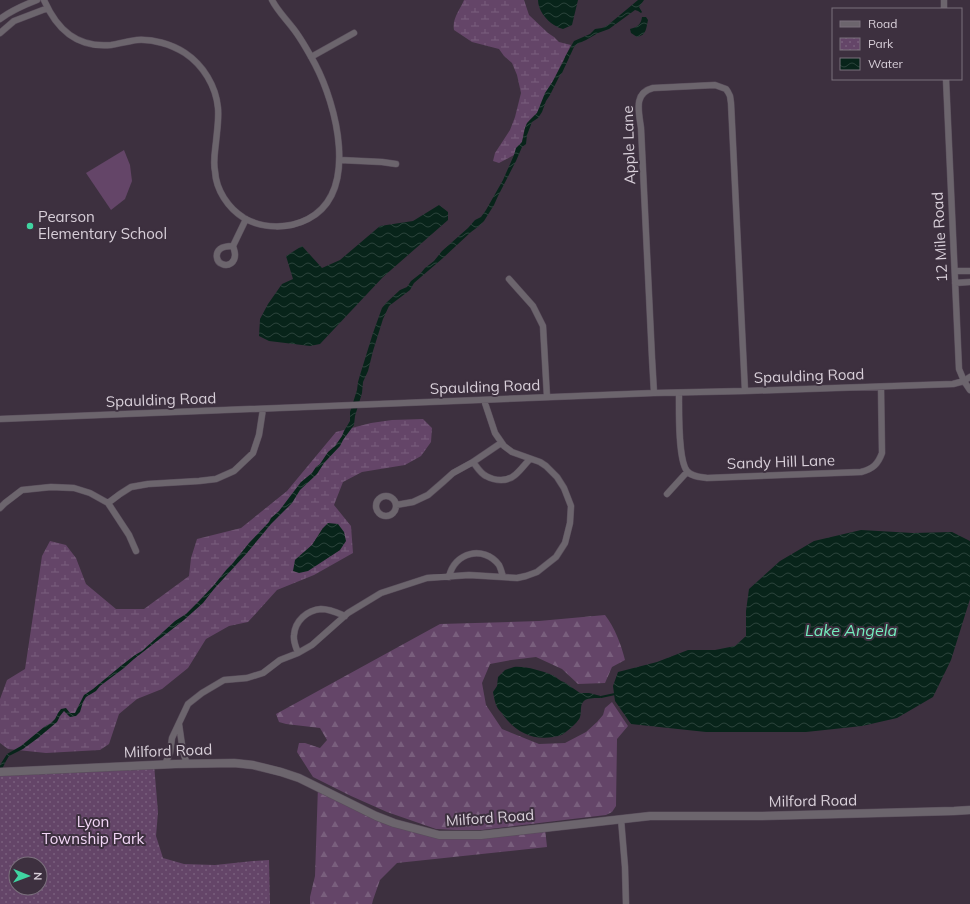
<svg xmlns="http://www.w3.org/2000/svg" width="970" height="904" font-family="Mulish,sans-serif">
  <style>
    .forest { fill: url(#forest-firs) }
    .wetland { fill: url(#wetland-marsh); fill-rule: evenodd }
    .park { fill: url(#park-dots); fill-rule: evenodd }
    .garden { fill: #644568 }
    .water { fill: url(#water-waves) }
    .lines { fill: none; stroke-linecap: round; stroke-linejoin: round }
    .stream { stroke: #08241a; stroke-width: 2 }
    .minor-casing { stroke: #594d5b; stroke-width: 7 }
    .tertiary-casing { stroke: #594d5b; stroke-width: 9 }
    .minor { stroke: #6c656d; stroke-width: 6 }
    .tertiary { stroke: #6c656d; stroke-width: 8 }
    .poi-dot { fill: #40d4a1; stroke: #3d303f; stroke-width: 1.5 }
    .labels { text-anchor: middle; stroke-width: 4; stroke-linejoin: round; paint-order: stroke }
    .street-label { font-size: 15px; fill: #d8cfd9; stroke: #3d303f }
    .poi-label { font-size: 15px; fill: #d8cfd9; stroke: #3d303f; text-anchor: start }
    .park-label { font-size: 15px; fill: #f3d7f7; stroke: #3d303f }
    .water-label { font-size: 16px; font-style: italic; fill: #74edbe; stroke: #3d303f }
  </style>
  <defs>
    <pattern id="forest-firs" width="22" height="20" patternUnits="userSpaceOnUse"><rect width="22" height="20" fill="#644568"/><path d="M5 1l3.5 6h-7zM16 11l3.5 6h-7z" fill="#795f7d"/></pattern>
    <pattern id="wetland-marsh" width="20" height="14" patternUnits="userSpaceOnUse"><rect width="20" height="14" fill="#644568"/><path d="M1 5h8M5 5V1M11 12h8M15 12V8" fill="none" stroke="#795f7d"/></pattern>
    <pattern id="park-dots" width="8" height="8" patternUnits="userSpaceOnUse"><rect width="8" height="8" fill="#644568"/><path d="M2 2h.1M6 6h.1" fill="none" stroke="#795f7d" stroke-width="1.8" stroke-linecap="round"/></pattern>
    <pattern id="water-waves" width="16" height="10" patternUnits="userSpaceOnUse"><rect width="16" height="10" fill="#08241a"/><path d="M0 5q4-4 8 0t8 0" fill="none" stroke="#2b433b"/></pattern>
  </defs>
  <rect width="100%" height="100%" fill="#3d303f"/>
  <path class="forest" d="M605,615C615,628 621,644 625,660L612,667L605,683L578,684L562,669L536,657L511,660L490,664L482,683L486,705L502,729L539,744L565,743L586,732L597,722L603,715L605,708L612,702L628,726L617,739L616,806L612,812L606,815L482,830H456L436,829L387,812L351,796L313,777L297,752L299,743H305L320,748L327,740L320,728L286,724L279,722L276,714L440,624L539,621Z
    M318,786L394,823L439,835L545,828L547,847L397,863L380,880L373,900L372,904H310V897L315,876Z"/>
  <path class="wetland" d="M464,0H524L529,15L548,33L554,37L559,42L571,45L537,113C532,117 527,122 525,128C523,133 524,139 521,144C518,148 516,150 514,155L499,163L493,161L495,153L510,130L515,117L521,93L517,75L512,63L504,56L499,49L472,42L454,30C452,18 460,10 464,0Z
    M423,419L432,428L431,442L421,456L405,465L362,472L343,482L334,505L351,526L353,553L314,575L277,590L248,622L229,626L206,639L188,668L162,689L137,699L119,714L109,744L100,750L46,753L8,749L0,743V699L7,680L25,669L42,556L50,541L66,545L76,558L86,584L116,609H144L189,576L191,558L197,539L241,528L287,491L336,432L371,423L392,420ZM323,528L340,550L324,560H295L312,545Z"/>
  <path class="park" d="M154,764L158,812L156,836L163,858L184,864L215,865L253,861L269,860L270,904H0V772ZM16,864H40V888H16Z"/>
  <path class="garden" d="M124,150L130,165L132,181L125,199L111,210L86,173Z"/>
  <path class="water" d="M538,0H578L572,25L563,29C560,28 557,27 554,25C546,20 538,10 538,0Z
    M638,0H644L639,7L642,12L641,13L638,11L635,10L609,29L598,33L586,40L577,44L574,47L562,73L560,75L550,95L546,101L542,112L538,118L532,122L527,135L526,144L522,147L516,161L498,196L494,205L484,221L479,226L471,232L443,258L414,283L410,290L389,306L383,319L373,351L368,371L363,382L362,393L355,416L354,425L343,440L340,446L324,463L317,474L300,490L292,503L271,524L247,553L214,589L203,603L184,620L134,659L124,668L100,686L96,691L86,697L83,702L80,712L76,716L70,717L64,711L60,716L57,722L38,738L23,749L9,756L6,761L0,773V765L7,754L21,746L44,727L51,723L55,719L58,713L61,709L66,708L70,713H75L84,695L93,689L122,665L135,655L142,651L175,621L186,614L199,601L214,585L227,569L233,563L249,543L269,522L271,518L279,511L301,482L312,473L316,467L320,464L328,452L335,446L342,436L344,431L350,421V412L357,390L358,382L360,375L373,333L382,308L386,303L400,290L407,287L411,281L420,274L425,268L434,261L442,251L468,228L475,220L481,217L486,210L503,180L514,155L516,148L522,142L525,128L527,123L537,113L545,93L553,81L564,60L565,57L574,41L590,34L595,29L602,28L608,25Z
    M642,17H646L648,20C646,28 647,35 637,37L631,33L630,29C637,27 641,25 642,17Z
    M439,205L448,212V220L383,277L320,344L310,346L269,341L259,336L260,319L268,304L282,284L293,279L286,256L302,246L322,268L340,260L380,226L413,221Z
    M328,523L338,524L344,532L346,541L340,550L308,571L299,573L293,571L295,560L312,545L323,528Z
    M861,530L913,533L952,532L970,541V599L951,660L933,697L897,718L862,726L806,732H706L631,724L615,701L613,686L618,672L657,662L688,650H715L735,646L746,636V611L749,589L780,561L814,541Z
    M514,667C525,666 542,671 552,675C557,677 559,681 564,682L580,693H589L601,696L600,698C596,698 589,698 585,700C579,704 582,712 580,717C579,721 570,729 567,731C563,735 559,736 553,737C531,741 513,730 501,712C499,710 498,709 497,707C495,703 494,697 493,692L497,686L498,677L505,670Z"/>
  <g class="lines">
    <path class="stream" d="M601,697L615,694"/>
    <g class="minor-casing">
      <path id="minor" d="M44,0C57,30 77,48 111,45C119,44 128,41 137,40C153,39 171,44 185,53C203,65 216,86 218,108C219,119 217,131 216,142C215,151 213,162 215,171C216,190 228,208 244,218C263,229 289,229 308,219C360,192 336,104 315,64C308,51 301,38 292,27C285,18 277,10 272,0
        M944,0V9
        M0,19C12,10 24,5 37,0
        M0,33L14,21L48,8
        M311,57L354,33
        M946,79L959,369L964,381L970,390
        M340,160L382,162L396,164
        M233,246C234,249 235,252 235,255C235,262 229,267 222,264C216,262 215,253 220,249C224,246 229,246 233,246Z
        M233,246L246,219
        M955,271H970
        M509,279L533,306L543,326L547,397
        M955,283L970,282
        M654,393L652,358L641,128C639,112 633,93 653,88L715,85L726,89L728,92L730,96L731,103L745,391
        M679,393C679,409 678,460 687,471C692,477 700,477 707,478L861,472C873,469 878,464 882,453L881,387
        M0,419L654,393L745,391L953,384L964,381L970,377
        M473,462C477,467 480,473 486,476C495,481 507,482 515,475C521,470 525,464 530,459
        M667,494L687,472
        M376 506a10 10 0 1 1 20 0a10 10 0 1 1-20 0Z
        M108,503L120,494L131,487L148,484L199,481L216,479L234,471L253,453L259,435L263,409
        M396,505L413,502L428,495L443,482L453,473L473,462L501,443
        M0,508L5,503L22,490L51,487L74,488L90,493L108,503L129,535L136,551
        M449,577C454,552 484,545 499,565C501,569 502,573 503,577
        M298,653C296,647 293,641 294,635C295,621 307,610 321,609C330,609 338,613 345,616
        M179,724L183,752L187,764
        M165,764L170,753L172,738L188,704L202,693L224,680L247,678L263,673L280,660L298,653L312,645L348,613L381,593L427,578L469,575L517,578L526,576L537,572L556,557L565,543L570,523L571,506L564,488L557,477L546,466L540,462L512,452L504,446L495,433L484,400
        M621,819L625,867L626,904"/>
    </g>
    <g class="tertiary-casing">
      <path id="tertiary" d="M0,772L175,764L234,763L253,765L281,772L299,778L376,816L394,823L439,835H481L650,816H762L954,811L970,810"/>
    </g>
    <use href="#minor" class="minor"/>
    <use href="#tertiary" class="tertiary"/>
  </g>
  <circle class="poi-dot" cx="30" cy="226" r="4"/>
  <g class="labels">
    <g class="street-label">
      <text transform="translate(629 145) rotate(-92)" y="5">Apple Lane</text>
      <text transform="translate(940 237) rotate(-93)" y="5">12 Mile Road</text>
      <text transform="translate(809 376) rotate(-2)" y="5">Spaulding Road</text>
      <text transform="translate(485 387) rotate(-2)" y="5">Spaulding Road</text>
      <text transform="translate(161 400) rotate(-2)" y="5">Spaulding Road</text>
      <text transform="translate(781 462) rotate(-2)" y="5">Sandy Hill Lane</text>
      <text transform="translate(168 751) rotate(-2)" y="5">Milford Road</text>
      <text transform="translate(813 801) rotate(-1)" y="5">Milford Road</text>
      <text transform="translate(490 818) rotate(-4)" y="5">Milford Road</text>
    </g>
    <g class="poi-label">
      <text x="38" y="222">Pearson<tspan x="38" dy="17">Elementary School</tspan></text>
    </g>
    <g class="park-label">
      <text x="93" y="827">Lyon<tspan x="93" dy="17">Township Park</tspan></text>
    </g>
    <g class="water-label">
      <text x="851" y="636">Lake Angela</text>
    </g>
  </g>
  <rect x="832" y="8" width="130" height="72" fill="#3d303f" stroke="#7b707d"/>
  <rect x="840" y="21" width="20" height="6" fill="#6c656d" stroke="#7b707d"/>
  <text x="868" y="28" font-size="12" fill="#d8cfd9">Road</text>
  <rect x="840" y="38" width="20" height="12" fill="url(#park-dots)" stroke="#7b707d"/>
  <text x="868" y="48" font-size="12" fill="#d8cfd9">Park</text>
  <rect x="840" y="58" width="20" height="12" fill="url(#water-waves)" stroke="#7b707d"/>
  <text x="868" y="68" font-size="12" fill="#d8cfd9">Water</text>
  <g transform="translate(28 876) rotate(91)"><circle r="19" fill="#3d303f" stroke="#7b707d"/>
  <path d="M0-3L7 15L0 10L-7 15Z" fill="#40d4a1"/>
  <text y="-6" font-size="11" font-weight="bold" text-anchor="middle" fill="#d8cfd9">N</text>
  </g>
</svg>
